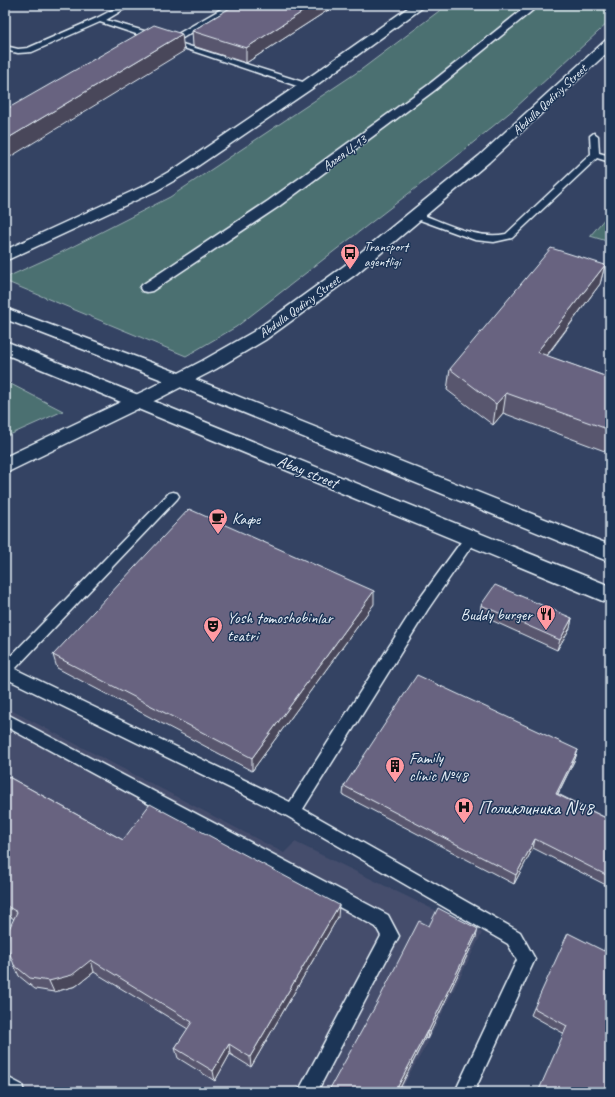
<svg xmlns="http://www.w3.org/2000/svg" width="615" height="1097" font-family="Caveat,sans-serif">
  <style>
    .built { fill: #444d6c }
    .green { fill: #4c6f71; stroke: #9ab0b4 }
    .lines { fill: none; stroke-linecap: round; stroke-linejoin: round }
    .service-casing { stroke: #e8f1f8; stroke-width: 3 }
    .pedestrian-casing { stroke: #e8f1f8; stroke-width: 3 }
    .secondary-casing { stroke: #e8f1f8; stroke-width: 3 }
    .primary-casing { stroke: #e8f1f8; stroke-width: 3 }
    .service { fill: #1d3557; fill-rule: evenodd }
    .pedestrian { fill: #1d3557; fill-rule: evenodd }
    .secondary { fill: #1d3557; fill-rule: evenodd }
    .primary { fill: #1d3557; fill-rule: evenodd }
    .wall { fill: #59566e; stroke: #e8f1f8 }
    .shaded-wall { fill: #49465a; stroke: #e8f1f8 }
    .building { fill: #686480; stroke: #e8f1f8 }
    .labels { text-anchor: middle; stroke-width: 3; stroke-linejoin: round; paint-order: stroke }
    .far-street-label { font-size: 13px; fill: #e8f1f8; stroke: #1d3557 }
    .far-poi-label { font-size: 13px; fill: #e8f1f8; stroke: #1d3557; text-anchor: start }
    .street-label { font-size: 16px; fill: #e8f1f8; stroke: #1d3557 }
    .poi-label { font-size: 16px; fill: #e8f1f8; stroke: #1d3557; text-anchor: start }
    .near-poi-label { font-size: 19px; fill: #e8f1f8; stroke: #1d3557; text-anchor: start }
  </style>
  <rect width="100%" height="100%" fill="#344363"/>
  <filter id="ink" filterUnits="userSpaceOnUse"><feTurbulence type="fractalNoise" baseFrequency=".025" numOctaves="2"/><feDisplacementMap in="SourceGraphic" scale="8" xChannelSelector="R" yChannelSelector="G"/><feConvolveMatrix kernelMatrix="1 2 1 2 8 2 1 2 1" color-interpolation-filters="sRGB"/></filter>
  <g filter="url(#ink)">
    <path class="built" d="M5,707L284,853L295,842L482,933L427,1044L410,1073L401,1092H5Z"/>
    <path class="green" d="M447,5H610V21L514,109L452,160L236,327L186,356L5,281V278L62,252L170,197L362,69Z
      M606,217L610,218V242L590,236Z
      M5,381L63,411L5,437Z"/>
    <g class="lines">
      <g class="service-casing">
        <path id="service" d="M122,5H131L106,20L151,33V37H145L100,22L32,52L18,53L5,50V46L18,49L28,48L97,18Z
          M228,5H237L176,42L309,84V88H303L163,41L164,39H169Z
          M599,49L610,51V56L599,53Z
          M594,133L598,136L599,153L610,156V162L597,158L512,238L494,242L475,240L412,217L410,215L412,213H418C446,223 476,240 506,234L591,154L590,136Z
          M173,492L177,493L179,496L177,499L15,669L290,802L418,601L466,535L471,533L476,535L477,538L428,609L303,809L520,932L535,959L474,1092H455L517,960L508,944L287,816L5,678V662L169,493Z
          M5,713L388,915L399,936L317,1092H298L381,936L376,927L5,726Z
          M5,1076L22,1085L24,1092H5Z"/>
      </g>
      <g class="pedestrian-casing">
        <path id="pedestrian" d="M528,5H539L435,90L278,207L152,291L147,292L142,291L140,288L142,285L268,201L427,86Z"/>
      </g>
      <g class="secondary-casing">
        <path id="secondary" d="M5,308L187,376L610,545V562L173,384L5,319Z
          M5,341L610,586V604L5,354Z"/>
      </g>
      <g class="primary-casing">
        <path id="primary" d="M412,5H426L311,89L189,172L156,191L5,261V250L146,185L179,166L301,83Z
          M610,39V50L489,162L356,274L265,340L216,369L160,398L12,470L5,472V457L146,390L202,361L253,332L344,266L479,156L606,40Z"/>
      </g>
      <use href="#service" class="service"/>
      <use href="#pedestrian" class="pedestrian"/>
      <use href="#secondary" class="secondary"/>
      <use href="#primary" class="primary"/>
    </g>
    <path class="wall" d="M235,5H336L246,63L193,46L192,31Z
      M605,265L600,284L547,356L610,378V453L503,413L493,425L447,390L450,369Z
      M374,604L252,771L57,668L53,655Z
      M481,605L572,618L570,628L557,650L480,615Z
      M578,750L575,759L558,794L610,820V887L533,848L514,884L343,795L344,786Z
      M5,775L123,840L338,917L251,1067L230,1054L215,1081L178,1058L175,1048L188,1029L94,972L76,986L54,992L35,989L19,976L14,965V919L5,913Z
      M429,926L476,937L427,1039L425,1038L398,1092H328Z
      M610,936V1092L563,1033L531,1015L534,1008L604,951Z"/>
    <path class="shaded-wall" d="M313,5H336L246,63V48Z
      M182,34L184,51L5,160V140Z
      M605,265L600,284L534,372L537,352Z
      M506,393L503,413L493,425L496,404Z
      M374,591V604L252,771V758Z
      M572,618L570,628L557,650L560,640Z
      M578,750L575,759L553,803L556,794Z
      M535,839L533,848L514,884L516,875Z
      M339,905L338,917L251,1067L250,1057Z
      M478,929L476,937L427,1039L428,1032Z
      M91,960L94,972L76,986L54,992L49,981Z
      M427,1031L425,1038L398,1092H395Z
      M229,1044L230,1054L215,1081L213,1071Z"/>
    <path class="building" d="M235,5H313L246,48L192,31Z
      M154,25L182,34L5,140V110Z
      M551,248L605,265L537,352L610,378V430L506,393L496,404L450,369Z
      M189,509L374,591L252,758L53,655Z
      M495,585L572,618L560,640L481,605Z
      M417,675L578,750L556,794L610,820V877L535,839L516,875L344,786Z
      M5,775L123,840L150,804L339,905L250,1057L229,1044L213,1071L175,1048L192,1022L91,960L72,975L49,981L30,978L14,965L7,946L9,929L17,912L5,905Z
      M438,908L478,929L428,1032L427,1031L395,1092H328L377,1003L419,921L429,926Z
      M568,933L604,951L610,937V1092H538L567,1026L534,1008Z"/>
  </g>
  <defs>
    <g id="bus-pin" transform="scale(1)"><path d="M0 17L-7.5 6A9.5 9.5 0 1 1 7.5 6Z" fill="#ff9aa2" stroke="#1d3557"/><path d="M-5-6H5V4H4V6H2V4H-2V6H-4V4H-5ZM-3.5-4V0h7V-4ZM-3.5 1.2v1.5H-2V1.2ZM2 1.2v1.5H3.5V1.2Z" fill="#111"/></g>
    <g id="cafe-pin" transform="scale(1)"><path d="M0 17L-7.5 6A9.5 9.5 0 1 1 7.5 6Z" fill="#ff9aa2" stroke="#1d3557"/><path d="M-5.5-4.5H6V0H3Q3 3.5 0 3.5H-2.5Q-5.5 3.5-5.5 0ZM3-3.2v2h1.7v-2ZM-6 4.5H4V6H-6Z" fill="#111"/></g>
    <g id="restaurant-pin" transform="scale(1)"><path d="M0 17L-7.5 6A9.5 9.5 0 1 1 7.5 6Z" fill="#ff9aa2" stroke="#1d3557"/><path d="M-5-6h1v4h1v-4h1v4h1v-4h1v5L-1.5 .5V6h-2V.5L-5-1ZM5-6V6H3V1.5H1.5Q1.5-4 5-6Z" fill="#111"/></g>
    <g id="theatre-pin" transform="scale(1)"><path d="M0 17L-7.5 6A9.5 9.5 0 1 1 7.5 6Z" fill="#ff9aa2" stroke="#1d3557"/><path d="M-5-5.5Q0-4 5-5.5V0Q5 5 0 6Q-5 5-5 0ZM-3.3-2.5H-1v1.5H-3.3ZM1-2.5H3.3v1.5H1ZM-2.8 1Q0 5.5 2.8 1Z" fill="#111"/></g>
    <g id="building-pin" transform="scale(1)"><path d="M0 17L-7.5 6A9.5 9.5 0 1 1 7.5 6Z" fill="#ff9aa2" stroke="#1d3557"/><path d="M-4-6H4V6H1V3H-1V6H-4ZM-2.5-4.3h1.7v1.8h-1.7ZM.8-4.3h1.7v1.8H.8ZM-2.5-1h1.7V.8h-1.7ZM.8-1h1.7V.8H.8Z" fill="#111"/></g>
    <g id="hospital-pin" transform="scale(1)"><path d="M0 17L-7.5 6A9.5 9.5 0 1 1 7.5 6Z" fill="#ff9aa2" stroke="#1d3557"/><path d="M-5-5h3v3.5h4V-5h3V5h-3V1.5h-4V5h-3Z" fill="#111"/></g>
  </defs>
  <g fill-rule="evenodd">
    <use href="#bus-pin" x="350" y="253"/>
    <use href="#cafe-pin" x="218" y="518"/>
    <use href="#restaurant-pin" x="546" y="614"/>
    <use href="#theatre-pin" x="213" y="626"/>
    <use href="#building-pin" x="395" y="766"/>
    <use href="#hospital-pin" x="464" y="807"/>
  </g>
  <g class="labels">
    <g class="far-street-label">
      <text transform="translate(549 99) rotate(-43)" y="5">Abdulla Qodiriy Street</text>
      <text transform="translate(344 152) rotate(-36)" y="5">Аллея Ц-13</text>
      <text transform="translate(299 306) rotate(-36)" y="5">Abdulla Qodiriy Street</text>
    </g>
    <g class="far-poi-label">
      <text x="364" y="251">Transport<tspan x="364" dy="15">agentligi</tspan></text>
    </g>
    <g class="street-label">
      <text transform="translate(308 471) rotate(22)" y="6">Abay street</text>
    </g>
    <g class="poi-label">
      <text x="232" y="524">Кафе</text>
      <text x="532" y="620" text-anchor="end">Buddy burger</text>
      <text x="227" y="623">Yosh tomoshobinlar<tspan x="227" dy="18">teatri</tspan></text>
      <text x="409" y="763">Family<tspan x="409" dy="18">clinic №48</tspan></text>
    </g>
    <g class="near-poi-label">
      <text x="478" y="814">Поликлиника N48</text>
    </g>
  </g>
  <rect width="615" height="1097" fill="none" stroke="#1d3557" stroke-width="20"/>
  <rect x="10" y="10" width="595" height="1077" fill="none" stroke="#e8f1f8" stroke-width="1.5" filter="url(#ink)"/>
</svg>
